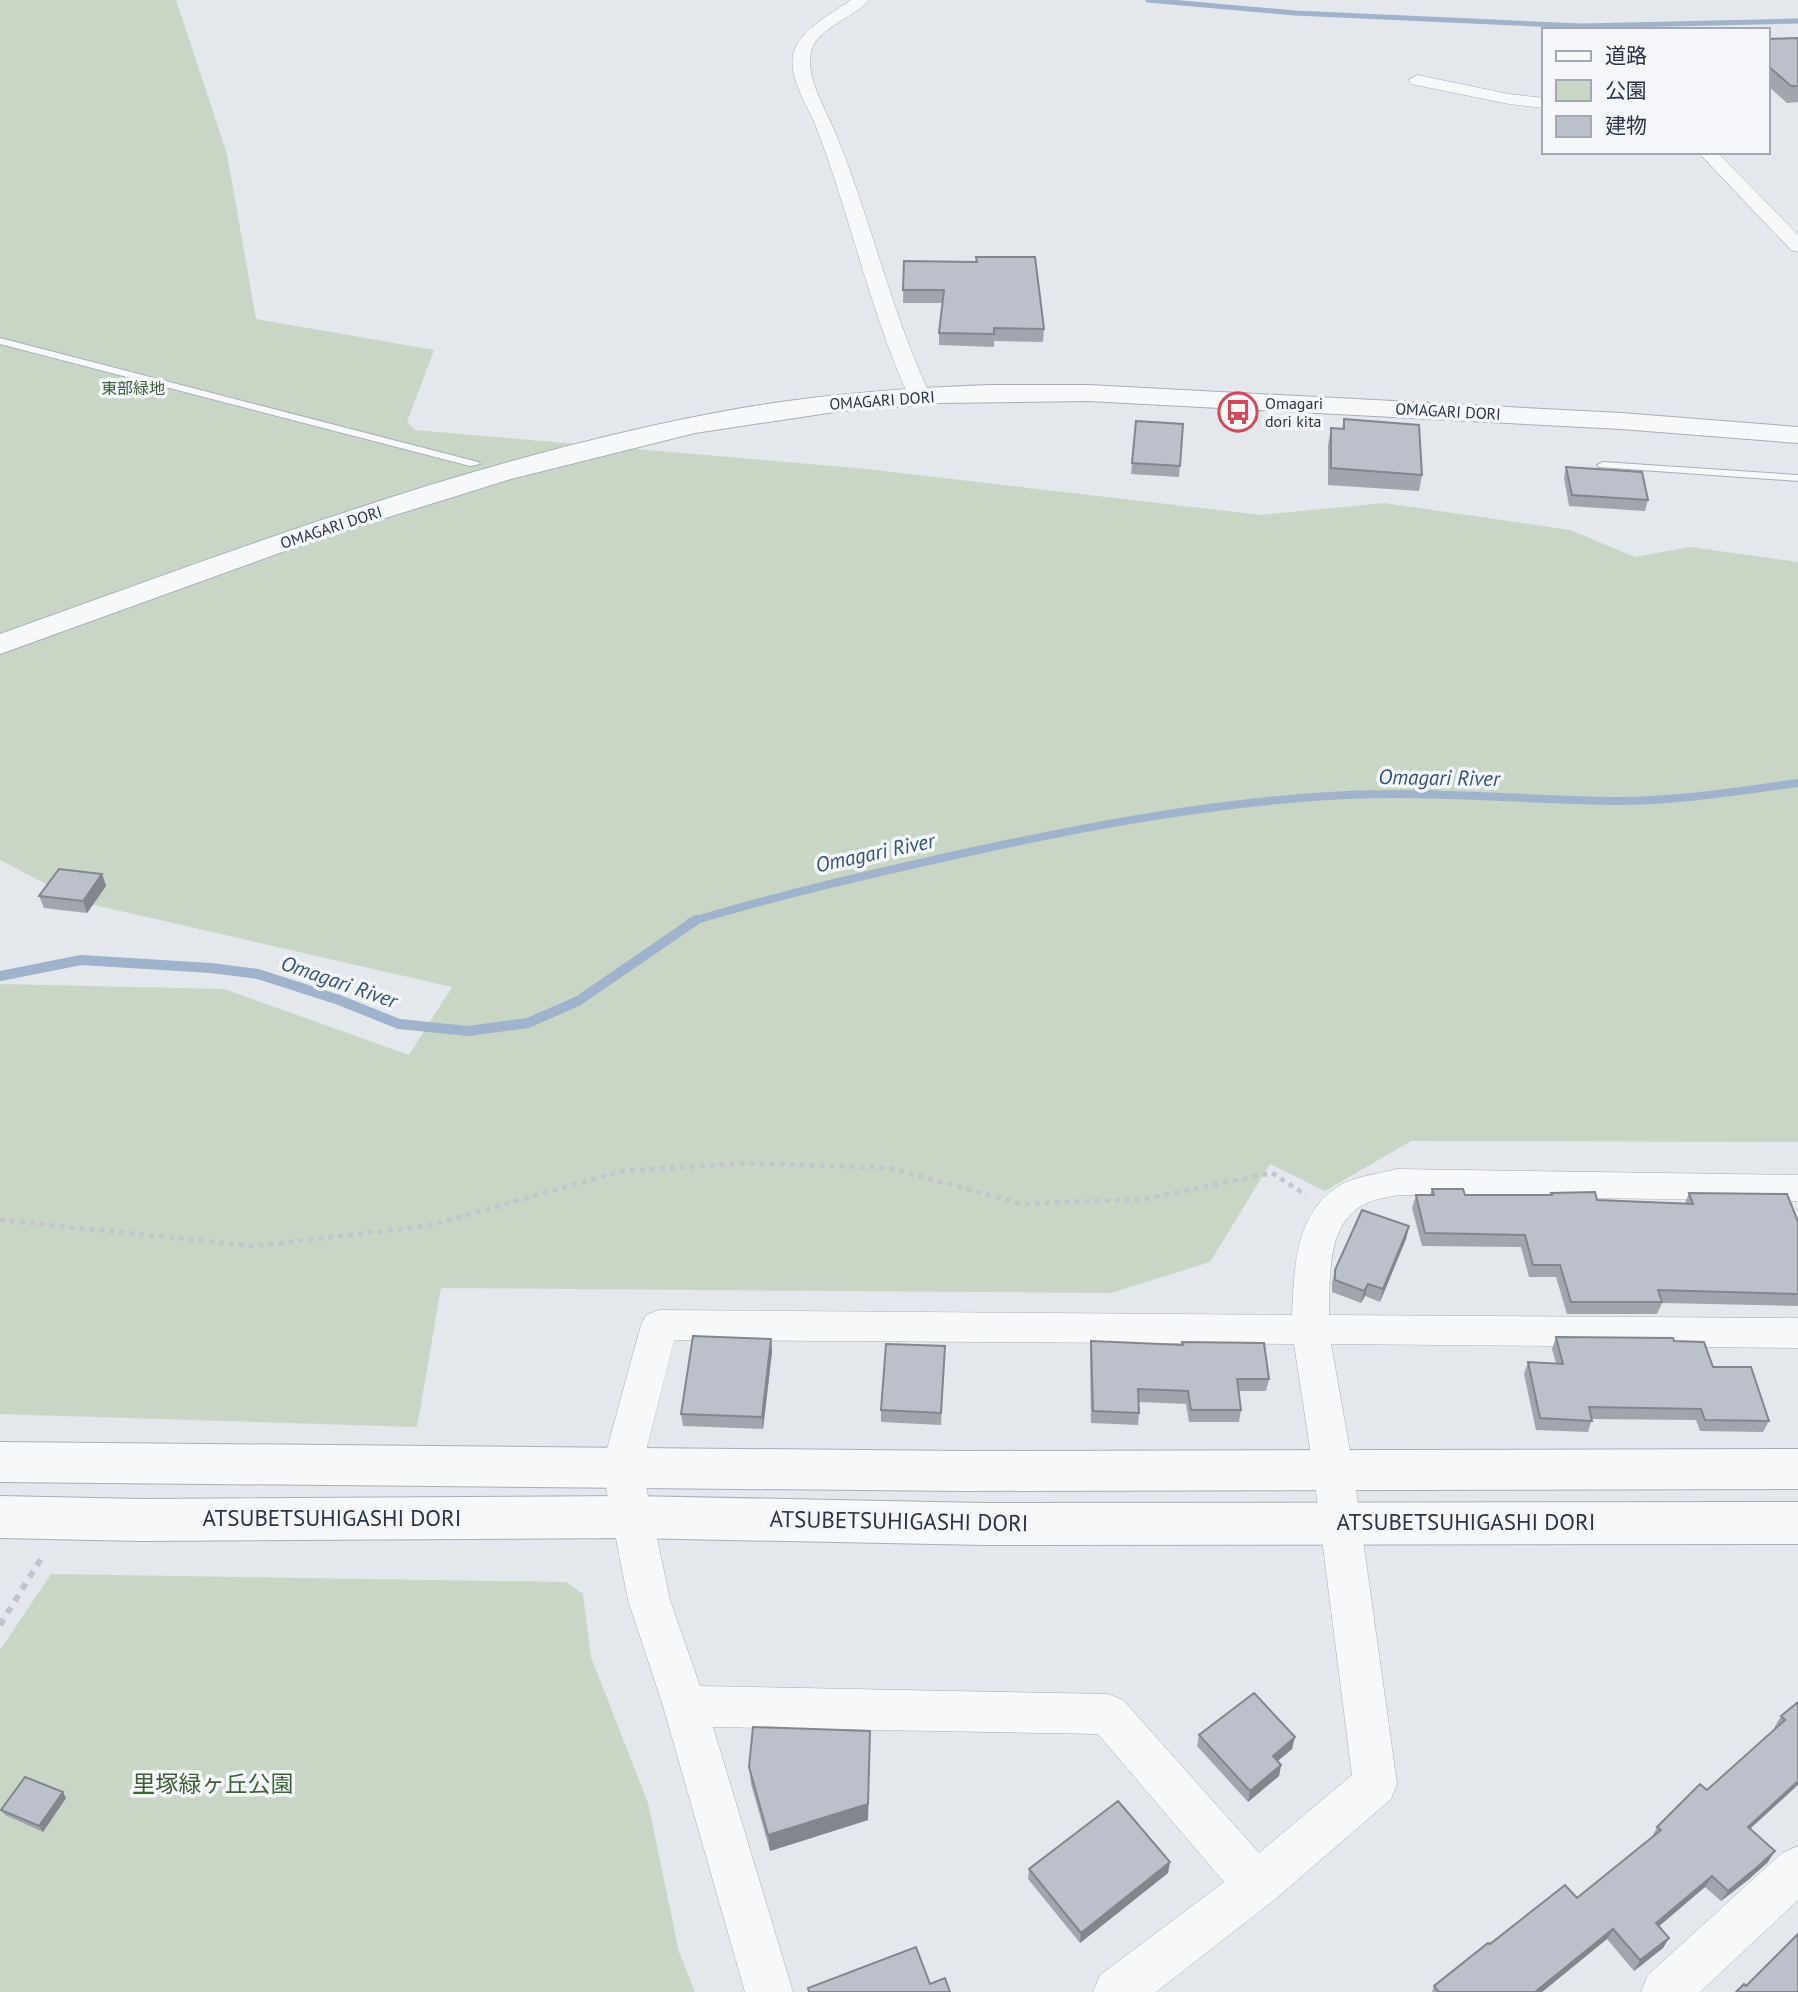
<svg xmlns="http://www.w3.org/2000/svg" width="1798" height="1992" font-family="'PT Sans','Noto Sans JP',sans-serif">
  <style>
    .green { fill: #c9d6c5 }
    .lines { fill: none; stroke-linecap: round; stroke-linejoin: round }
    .stream-far2 { stroke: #9fb4cc; stroke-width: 5 }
    .stream-far1 { stroke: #9fb4cc; stroke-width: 8 }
    .stream { stroke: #9fb4cc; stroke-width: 10 }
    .service-casing { stroke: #a9aeb7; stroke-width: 2 }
    .minor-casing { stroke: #a9aeb7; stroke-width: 1 }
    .tertiary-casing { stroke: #a9aeb7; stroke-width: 2 }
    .path-far1 { stroke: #c2c5cb; stroke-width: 4.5; stroke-dasharray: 5 5; stroke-linecap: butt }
    .path { stroke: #c2c5cb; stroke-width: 6; stroke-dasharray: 7 7; stroke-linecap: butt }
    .service { fill: #f7f8fa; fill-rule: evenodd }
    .minor { fill: #f7f8fa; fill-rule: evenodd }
    .tertiary { fill: #f7f8fa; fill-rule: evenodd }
    .wall { fill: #a1a5ae }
    .shaded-wall { fill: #83868d }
    .building { fill: #bbc0ca; stroke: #83868d; stroke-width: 2 }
    .labels { text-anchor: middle; stroke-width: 7; stroke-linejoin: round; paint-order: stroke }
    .far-park-label { font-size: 16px; fill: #3f6138; stroke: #f4f6f9 }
    .far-street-label { font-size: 16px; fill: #2b3445; stroke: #f4f6f9 }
    .far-poi-label { font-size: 16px; fill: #2b3445; stroke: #f4f6f9; text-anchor: start }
    .water-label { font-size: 21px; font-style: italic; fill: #34527a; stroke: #f4f6f9 }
    .near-street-label { font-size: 23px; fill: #2b3445; stroke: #f4f6f9 }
    .near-park-label { font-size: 23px; fill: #3f6138; stroke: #f4f6f9 }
  </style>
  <rect width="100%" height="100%" fill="#e4e7ec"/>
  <path class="green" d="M0,0H176L227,154L256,319L434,350L407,422L415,430L867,469L1261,515L1384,503L1570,530L1635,557L1690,547L1798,562V1142L1411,1141L1325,1191L1270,1164L1210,1262L1111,1293L441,1288L417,1427L0,1414V984L224,989L409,1055L452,987L81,902L0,860Z
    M51,1574L566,1582L583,1594L591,1657L648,1803L679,1952L695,1992H0V1650Z"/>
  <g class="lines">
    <path class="stream-far2" d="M1148,0L1295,13L1581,26L1798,21"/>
    <path class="stream-far1" d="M690,922C782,894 875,873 969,852C1093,825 1221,801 1348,795C1438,791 1528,800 1618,801C1678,801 1739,791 1798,783"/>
    <path class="stream" d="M0,976L81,960L211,968L258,974L339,1000L399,1024L468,1031L528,1023L578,1001L696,920"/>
    <g class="service-casing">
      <path id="service" d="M0,338L478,462L480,464L470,466L0,344Z
        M1603,462L1798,475V481L1599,467L1597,465Z"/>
    </g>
    <g class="minor-casing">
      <path id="minor" d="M851,0H869C854,18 816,28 811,52C805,77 826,109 835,132C871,219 891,312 931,397L928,402H912L909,397C869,309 850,214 815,124C806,103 785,71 795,49C804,27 833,13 851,0Z
        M1417,75L1509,94L1544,98V108L1509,104L1411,84L1409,80Z
        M1698,152H1717L1798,235V252L1791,250Z
        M1397,1169L1798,1175V1201L1397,1195C1387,1198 1374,1199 1365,1204C1326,1223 1330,1278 1329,1315L1798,1318V1348L1331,1344L1353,1468L1397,1784L1391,1799L1273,1901L1156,1992H1093L1100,1975L1224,1882L1098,1734L713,1727L793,1992H745L663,1706L628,1600L602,1467L641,1325L646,1315L659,1310L1292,1315C1294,1269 1295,1213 1339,1186C1355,1176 1379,1174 1397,1169ZM674,1340L1294,1344L1313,1468L1352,1775L1259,1853L1123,1700L1108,1694L700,1686L670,1600L642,1467Z
        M1798,1846V1900L1700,1992H1641L1648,1975L1782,1853Z"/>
    </g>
    <g class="tertiary-casing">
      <path id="tertiary" d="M989,385H1088L1621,413L1798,427V443L1621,429L1088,401L940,403L841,411L695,433L511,479L321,538L0,654V634C244,547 486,453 742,408C824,394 907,388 989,385Z
        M0,1442L965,1451L1798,1449V1489L965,1491L0,1482Z
        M0,1496L142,1499L632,1496L984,1503L1798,1502V1544L984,1545L632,1538L142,1541L0,1538Z"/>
    </g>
    <path class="path-far1" d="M0,1220L254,1246L427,1226L622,1171L748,1163L889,1168L1022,1204L1145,1199L1272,1173L1306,1195"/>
    <path class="path" d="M0,1625L44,1554"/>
    <use href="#service" class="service"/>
    <use href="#minor" class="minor"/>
    <use href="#tertiary" class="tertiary"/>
  </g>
  <path class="wall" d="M1798,38V102L1787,103L1768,86V39Z
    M904,261L1044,329L1043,342L994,341V347L939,345V333L943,303H903Z
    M1344,419L1422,475L1419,491L1328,485V445L1331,428L1342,429Z
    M1136,421L1183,424L1179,477L1131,474Z
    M1566,467L1648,500L1645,511L1569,506L1564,478Z
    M102,874L106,886L87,913L44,908L39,896Z
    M1432,1189L1465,1195H1550L1551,1193L1597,1200L1685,1203L1689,1193L1798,1222V1306L1662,1303L1657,1314H1567L1556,1277H1529L1521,1247L1422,1246L1412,1208L1416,1195H1430Z
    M1409,1226L1406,1239L1380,1302L1365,1296L1361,1303L1332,1292V1283L1335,1270Z
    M1556,1337L1674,1341L1713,1367L1769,1421L1763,1432L1700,1431L1696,1420L1592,1419L1588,1432L1536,1430L1524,1374L1528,1362L1556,1363L1552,1349Z
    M771,1339L772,1352L763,1429L683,1426L681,1414Z
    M1091,1341L1182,1345V1342L1269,1379L1266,1391H1239L1241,1410L1239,1422H1189L1186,1404L1139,1402V1413L1138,1425L1091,1423L1090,1354Z
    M945,1346L941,1425L881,1422V1410Z
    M1798,1702L1751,1829L1768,1862L1748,1880L1721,1901L1705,1887L1658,1926L1669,1938L1663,1948L1634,1971L1607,1939L1542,1992H1432L1434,1986L1490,1944L1577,1898L1652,1837L1657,1827L1707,1790L1775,1729L1774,1728L1781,1716Z
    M870,1731L868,1820L770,1851L751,1784L749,1767Z
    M1199,1735L1292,1749L1278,1761L1281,1765L1279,1776L1248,1802L1197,1746Z
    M66,1798L43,1832L5,1815L1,1810Z
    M1170,1862L1168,1873L1080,1943L1028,1879L1029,1869Z"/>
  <path class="shaded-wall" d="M102,874L106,886L87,913L83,901Z
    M1409,1226L1406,1239L1380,1302L1383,1289Z
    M1368,1284L1365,1296L1361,1303L1364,1291Z
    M771,1339L772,1352L763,1429L762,1417Z
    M870,1731L868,1820L770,1851L768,1835Z
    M1295,1737L1292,1749L1270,1767L1273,1756Z
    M1281,1765L1279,1776L1248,1802L1250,1791Z
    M1798,1781V1785L1741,1837L1748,1827Z
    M63,1792L66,1798L43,1832L39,1826Z
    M1775,1851L1768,1862L1748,1880L1721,1901L1728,1891Z
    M1170,1862L1168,1873L1080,1943L1081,1933Z
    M1712,1876L1705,1887L1650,1934L1656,1923Z
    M1613,1929L1607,1939L1542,1992H1535Z
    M1669,1938L1663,1948L1634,1971L1640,1960Z"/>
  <path class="building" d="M1798,38V86H1791L1768,66V39Z
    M976,257H1035L1044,329L994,328V334L939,333L944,290H903L904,261L977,262Z
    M1344,419L1419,425L1422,475L1331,468V428L1344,429Z
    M1136,421L1183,424L1180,466L1132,463Z
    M1566,467L1642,472L1648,500L1572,495Z
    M59,869L102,874L83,901L39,896Z
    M1432,1189H1463L1465,1195H1552L1551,1193L1595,1192L1597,1200L1693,1204L1689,1193L1787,1194L1798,1222V1294L1658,1290L1662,1302H1571L1560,1265H1533L1525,1235L1425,1233L1416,1195H1434Z
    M1362,1210L1409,1226L1383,1289L1368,1284L1364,1291L1335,1280V1270Z
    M693,1336L771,1339L762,1417L681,1414Z
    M1556,1337L1673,1338L1674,1341L1704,1342L1713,1367H1751L1769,1421L1705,1420L1701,1409L1589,1407L1592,1421L1540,1418L1528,1362L1563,1364Z
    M1091,1341L1183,1345L1182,1342L1264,1343L1269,1379H1237L1241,1410H1191L1188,1391L1138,1389L1139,1413L1093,1411Z
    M886,1344L945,1346L941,1413L881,1410Z
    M1254,1693L1295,1737L1273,1756L1281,1765L1250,1791L1199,1735Z
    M1798,1702V1781L1748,1827L1775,1851L1755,1869L1728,1891L1712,1876L1656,1923L1669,1938L1640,1960L1613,1929L1535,1992H1439L1434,1986L1488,1943L1490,1944L1565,1885L1577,1898L1661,1830L1657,1827L1700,1784L1707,1790L1785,1720L1781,1716Z
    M753,1727L870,1731L868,1804L768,1835L749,1767Z
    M25,1777L63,1792L39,1826L1,1810Z
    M1118,1801L1170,1862L1081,1933L1029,1869Z
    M1798,1934V1992H1736L1744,1984L1746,1986Z
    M916,1947L930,1984L945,1978L950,1992H809L808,1988Z"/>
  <defs>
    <g id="bus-ring" transform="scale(2.0125)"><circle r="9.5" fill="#f4f6f9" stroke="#d1495b" stroke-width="1.5"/><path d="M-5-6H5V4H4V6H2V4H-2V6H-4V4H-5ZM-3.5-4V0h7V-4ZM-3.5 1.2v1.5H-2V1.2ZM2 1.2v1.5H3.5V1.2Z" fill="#d1495b"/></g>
  </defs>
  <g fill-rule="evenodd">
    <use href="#bus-ring" x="1238" y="412"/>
  </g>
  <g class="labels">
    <g class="far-park-label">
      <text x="133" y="394">東部緑地</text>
    </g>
    <g class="far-street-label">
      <text transform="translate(882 400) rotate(-4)" y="6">OMAGARI DORI</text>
      <text transform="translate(1448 411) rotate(3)" y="6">OMAGARI DORI</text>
      <text transform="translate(331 527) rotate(-18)" y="6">OMAGARI DORI</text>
    </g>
    <g class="far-poi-label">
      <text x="1265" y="409">Omagari<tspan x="1265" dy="18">dori kita</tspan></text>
    </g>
    <g class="water-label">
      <text transform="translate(1439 778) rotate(1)" y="7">Omagari River</text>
      <text transform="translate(875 853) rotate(-12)" y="7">Omagari River</text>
      <text transform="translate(339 982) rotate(19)" y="7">Omagari River</text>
    </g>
    <g class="near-street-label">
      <text x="332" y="1526">ATSUBETSUHIGASHI DORI</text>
      <text transform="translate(899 1521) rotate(1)" y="8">ATSUBETSUHIGASHI DORI</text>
      <text x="1466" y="1530">ATSUBETSUHIGASHI DORI</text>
    </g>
    <g class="near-park-label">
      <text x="213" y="1792">里塚緑ヶ丘公園</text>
    </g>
  </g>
  <rect x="1542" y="28" width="228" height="126" fill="#f4f6f9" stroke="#a4a8b1" stroke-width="2"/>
  <rect x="1556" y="51" width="35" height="10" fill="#f7f8fa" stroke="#a4a8b1" stroke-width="2"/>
  <text x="1605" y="63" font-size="21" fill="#2b3445">道路</text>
  <rect x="1556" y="80" width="35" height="21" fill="#c9d6c5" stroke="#a4a8b1" stroke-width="2"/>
  <text x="1605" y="98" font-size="21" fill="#2b3445">公園</text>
  <rect x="1556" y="116" width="35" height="21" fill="#bbc0ca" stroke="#a4a8b1" stroke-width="2"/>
  <text x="1605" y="133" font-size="21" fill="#2b3445">建物</text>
</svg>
